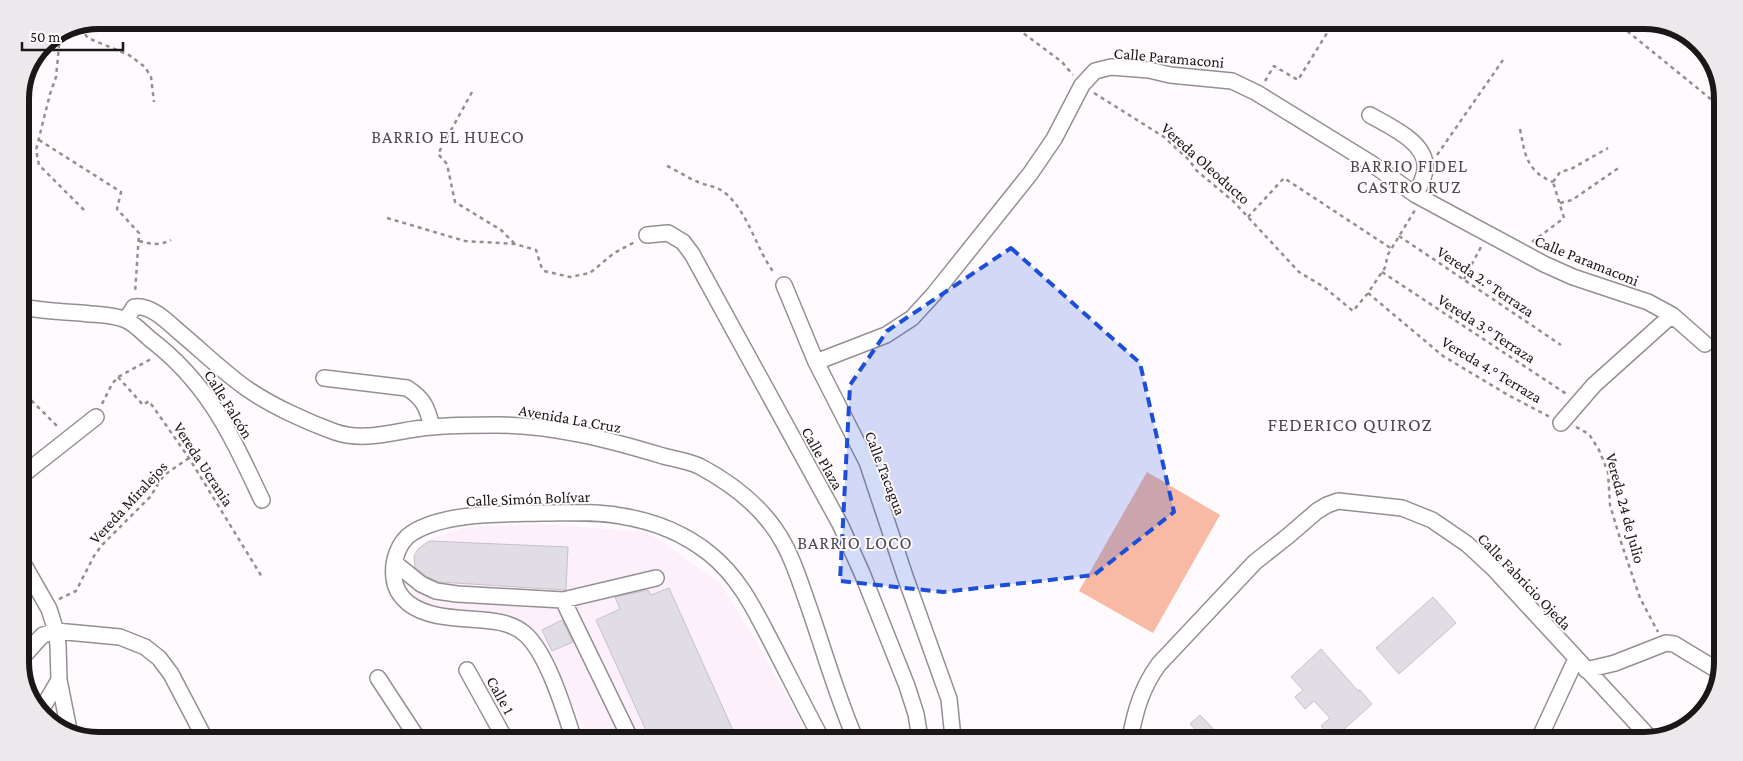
<svg xmlns="http://www.w3.org/2000/svg" width="1743" height="761" font-family="'Crimson Pro',serif">
  <style>
    .built { fill: #fdf0fa }
    .green { fill: #f8baa4 }
    .building { fill: #e0dde4; stroke: #c4c2c8 }
    .lines { fill: none; stroke-linecap: round; stroke-linejoin: round }
    .minor-casing { stroke: #958f93; stroke-width: 18 }
    .path { stroke: #938f91; stroke-width: 2.5; stroke-dasharray: 4 4; stroke-linecap: butt }
    .minor { stroke: #fff; stroke-width: 15 }
    .marked { fill: #1d4ed8; fill-opacity: 0.2; stroke: #1d4ed8; stroke-width: 4; stroke-dasharray: 10 6; stroke-linejoin: round }
    .labels { text-anchor: middle; stroke-width: 4; stroke-linejoin: round; paint-order: stroke }
    .street-label { font-size: 16px; fill: #1a1719; stroke: #fffafd }
    .neighbourhood-label { font-size: 18px; letter-spacing: 1px; fill: #4e494c; stroke: #fffafd }
    .quarter-label { font-size: 19px; letter-spacing: 1px; fill: #4e494c; stroke: #fffafd }
    .rim { fill: none; stroke: #1a1719; stroke-width: 6 }
  </style>
  <rect width="100%" height="100%" fill="#fffafd"/>
  <path class="built" d="M545,524L644,532L660,540L721,584L761,650L810,738L587,737L550,653L544,644L527,625L514,618L496,612L437,608L427,605L412,595L424,580L417,574L414,556L424,544L434,538L465,527Z"/>
  <path class="green" d="M1147,472L1220,515L1153,633L1079,591Z"/>
  <path class="building" d="M429,541L568,547L566,590L439,582L426,576L415,567L414,556L418,549Z
    M669,588L736,737H649L596,620L620,609L615,597L648,590L651,595Z
    M1433,597L1456,623L1399,674L1376,648Z
    M562,620L573,642L552,651L542,630Z
    M1321,649L1358,691L1360,690L1372,704L1333,739L1321,726L1330,718L1314,701L1305,709L1295,697L1303,690L1291,677Z
    M1200,715L1223,739H1204L1190,724Z"/>
  <g class="lines">
    <g class="minor-casing">
      <path id="minor" d="M1370,115C1389,126 1429,143 1425,170C1424,178 1419,187 1416,195
        M647,235L668,233L683,242L692,254L840,524L862,573L907,686L916,714L920,738
        M784,285L816,362L867,462L905,576L949,699L953,738
        M20,307C40,310 61,312 81,313C95,315 113,314 126,320C135,324 143,333 150,339C209,384 231,435 262,500
        M126,320L134,307C150,304 167,321 178,331C201,350 222,371 246,388C270,405 307,422 335,432C367,443 399,429 432,427C453,425 476,425 497,425C553,425 610,440 663,456C675,459 688,461 699,466C733,484 766,510 784,544C793,560 799,579 805,596C822,643 835,692 855,738
        M816,362L886,335L912,318L934,294L1030,174L1054,139L1082,85L1095,71L1111,67L1149,70L1170,75L1232,81L1257,93L1372,164L1416,195L1544,264L1573,277L1648,302L1672,315L1705,344
        M324,378L407,388C424,399 427,407 432,427
        M1561,423L1594,385L1672,315
        M20,477L96,417
        M20,558L49,609L56,631L58,645L59,680L70,735
        M395,563L421,584L436,591L457,594L563,600L656,578
        M563,600L629,736
        M20,660L39,639L43,635L56,631L120,637L145,647L159,658L171,674L203,735
        M467,670L504,737
        M1586,670L1615,663L1666,643L1674,644L1717,670
        M378,678L416,736
        M40,712L59,680
        M573,737C564,709 547,653 525,634C497,609 442,629 408,603C401,597 395,589 394,578C392,562 398,542 412,533C445,512 503,514 541,513C568,513 595,511 621,516C653,521 684,533 710,554C741,579 756,613 774,647C790,678 805,708 821,738
        M1130,739C1135,711 1142,687 1159,664L1255,562L1288,536L1317,511L1327,505L1338,501L1402,508L1432,520L1467,544L1494,569L1651,739
        M1538,741L1576,659"/>
    </g>
    <path class="path" d="M1011,24L1062,62L1073,75
      M1621,26L1723,109
      M80,28L88,38L129,55L145,67L151,77L154,102
      M60,36L56,77L50,94L36,150L39,165L84,210
      M1265,81L1274,66L1298,80L1332,25
      M472,92L438,154L447,164L455,202L501,230L514,243
      M1094,93L1164,137L1189,160L1197,171L1233,201L1299,272L1324,287L1353,311L1368,293L1386,266L1387,256L1415,210
      M1520,129C1525,154 1526,171 1553,182
      M39,140L121,192L117,209L139,233L135,293
      M1437,155L1503,60
      M667,166C678,171 688,178 698,182C707,186 716,186 724,192C749,212 756,250 775,274
      M1553,182L1560,172L1571,169L1608,148
      M1560,203L1572,200L1620,167
      M1248,217L1284,178L1392,249
      M387,218L465,241L515,244L536,250L541,266L544,271L570,277L590,273L614,253L635,242
      M1399,236L1561,345
      M139,241C151,244 159,246 171,240
      M1532,242L1564,218L1553,182
      M1382,272L1568,395
      M1464,279L1482,245
      M1368,293L1443,356L1508,395L1550,417
      M118,377L143,405L149,401L189,458L262,577
      M20,389L59,428
      M102,404L112,384L118,377L151,359
      M1576,427L1589,434L1599,450L1608,472L1610,505L1621,542L1640,598L1658,632
      M59,599L76,591L94,556L102,545L150,497L164,475L189,458"/>
    <use href="#minor" class="minor"/>
  </g>
  <path class="marked" d="M1011,248L1140,363L1174,512L1094,575L943,592L840,581L850,385L887,331Z"/>
  <g class="labels">
    <g class="street-label">
      <text transform="translate(1169 57) rotate(5)" y="6">Calle Paramaconi</text>
      <text transform="translate(1206 163) rotate(42)" y="6">Vereda Oleoducto</text>
      <text transform="translate(1587 260) rotate(22)" y="6">Calle Paramaconi</text>
      <text transform="translate(1486 281) rotate(34)" y="6">Vereda 2.° Terraza</text>
      <text transform="translate(1487 328) rotate(33)" y="6">Vereda 3.° Terraza</text>
      <text transform="translate(1492 369) rotate(31)" y="6">Vereda 4.° Terraza</text>
      <text transform="translate(229 404) rotate(58)" y="6">Calle Falcón</text>
      <text transform="translate(570 418) rotate(10)" y="6">Avenida La Cruz</text>
      <text transform="translate(823 458) rotate(61)" y="6">Calle Plaza</text>
      <text transform="translate(204 464) rotate(57)" y="6">Vereda Ucrania</text>
      <text transform="translate(886 473) rotate(69)" y="6">Calle Tacagua</text>
      <text transform="translate(528 498) rotate(-2)" y="6">Calle Simón Bolívar</text>
      <text transform="translate(128 502) rotate(-47)" y="6">Vereda Miralejos</text>
      <text transform="translate(1626 508) rotate(75)" y="6">Vereda 24 de Julio</text>
      <text transform="translate(1525 581) rotate(46)" y="6">Calle Fabricio Ojeda</text>
      <text transform="translate(501 695) rotate(61)" y="6">Calle 1</text>
    </g>
    <g class="neighbourhood-label">
      <text x="448" y="143">BARRIO EL HUECO</text>
      <text x="1409" y="172">BARRIO FIDEL<tspan x="1409" dy="21">CASTRO RUZ</tspan></text>
      <text x="855" y="549">BARRIO LOCO</text>
    </g>
    <g class="quarter-label">
      <text x="1350" y="431">FEDERICO QUIROZ</text>
    </g>
  </g>
  <path d="M0 0H1743V761H0ZM99 29H1644A70 70 0 0 1 1714 99V662A70 70 0 0 1 1644 732H99A70 70 0 0 1 29 662V99A70 70 0 0 1 99 29Z" fill="#ede8eb" fill-rule="evenodd"/>
  <path class="rim" d="M99 29H1644A70 70 0 0 1 1714 99V662A70 70 0 0 1 1644 732H99A70 70 0 0 1 29 662V99A70 70 0 0 1 99 29Z"/>
  <path d="M22 42v8h101v-8" fill="none" stroke="#1a1719" stroke-width="2.5"/>
  <text x="30" y="42" font-size="15" fill="#1a1719" stroke="#fffafd" stroke-width="4" paint-order="stroke">50 m</text>
</svg>
